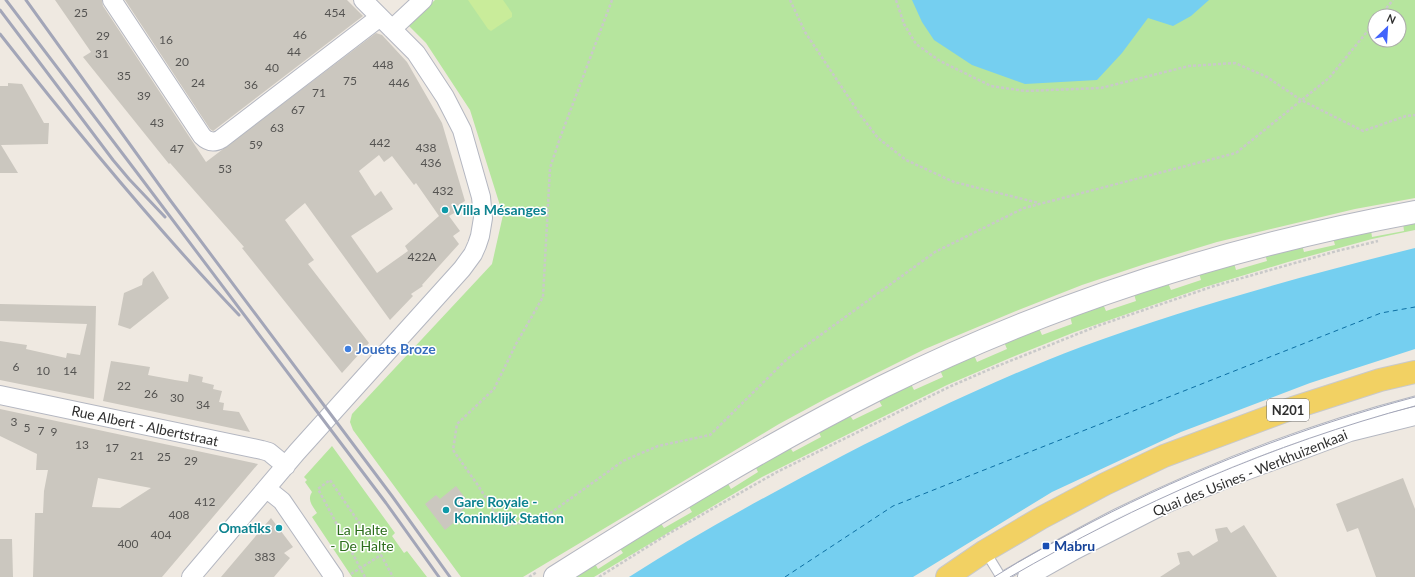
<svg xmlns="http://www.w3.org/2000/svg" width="1415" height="577" font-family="Lato,sans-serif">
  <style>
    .green { fill: #b6e59e; fill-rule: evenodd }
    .pitch { fill: #c9ec9a }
    .water { fill: #75cff0 }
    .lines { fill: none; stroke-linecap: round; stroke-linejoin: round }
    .ferry { stroke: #0d6fa3; stroke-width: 1; stroke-dasharray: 5 4; stroke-linecap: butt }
    .building { fill: #cbc7bf; fill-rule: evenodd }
    .service-casing { stroke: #b4b7c1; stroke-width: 11 }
    .minor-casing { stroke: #b4b7c1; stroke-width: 20 }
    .secondary-casing { stroke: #b4b7c1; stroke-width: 24 }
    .primary-casing { stroke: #c9c9c9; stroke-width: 24 }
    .path { stroke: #c9c9c9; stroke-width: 2.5; stroke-dasharray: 3 2; stroke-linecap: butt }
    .service { stroke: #fff; stroke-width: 9 }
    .minor { stroke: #fff; stroke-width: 18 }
    .secondary { stroke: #fff; stroke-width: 22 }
    .primary { stroke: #f2d163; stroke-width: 22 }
    .tram { stroke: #a3a6b8; stroke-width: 1 }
    .rail { stroke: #a3a6b8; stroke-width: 3 }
    .culture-dot { fill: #0f9aa8; stroke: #fff; stroke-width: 1.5 }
    .shop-dot { fill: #3f7fe0; stroke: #fff; stroke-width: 1.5 }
    .transit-dot { fill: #1a4fb4; stroke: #fff; stroke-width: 1.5 }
    .labels { text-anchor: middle; stroke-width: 3; stroke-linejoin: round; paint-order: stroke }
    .number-label { font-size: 12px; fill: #555452 }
    .shield { fill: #fff; stroke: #6d6d6d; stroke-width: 1 }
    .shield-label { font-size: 13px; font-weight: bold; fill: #2e2e2e }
    .culture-label { font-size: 14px; font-weight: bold; fill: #0d838f; stroke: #fff; text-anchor: start }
    .shop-label { font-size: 14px; font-weight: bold; fill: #366cbe; stroke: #fff; text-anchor: start }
    .street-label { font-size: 14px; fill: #2e2e2e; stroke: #fff }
    .park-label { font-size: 14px; fill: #2c6e1b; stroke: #fff }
    .transit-label { font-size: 14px; font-weight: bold; fill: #164399; stroke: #fff; text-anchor: start }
  </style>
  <rect width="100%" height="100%" fill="#efe9e1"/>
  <path class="green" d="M435,0H1415V198L1355,209L1217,242L1148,263L1082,285L1016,311L925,349L827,398L779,424L523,577H461L353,430L350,422L352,414L492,264L503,215L470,110L426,43L408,25ZM1375,16H1399V40H1375Z
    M1415,221V230L1372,239L1288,262L1205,287L1075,332L1010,358L947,385L762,477L594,577H571L594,562L598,569L623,553L619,547L660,522L664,528L692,512L688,505L727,482L731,489L758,472L755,466L789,446L793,452L821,437L818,430L849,414L853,420L882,406L878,399L911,384L914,390L943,377L940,370L974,355L977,362L1007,349L1004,342L1039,328L1042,335L1072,324L1070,316L1103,304L1106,311L1136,301L1134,294L1168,283L1171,290L1201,280L1199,273L1234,263L1236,270L1267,261L1265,254L1302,245L1304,252L1335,245L1333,238L1371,230L1372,237L1404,231L1403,223Z
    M332,446L395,533L392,536L404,553L407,551L427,577H352L312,517L317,513C312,505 307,500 312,492L305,482L307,480L304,477Z"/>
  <path class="pitch" d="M468,0H503L512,13V17L491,31L488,29Z"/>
  <path class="water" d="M912,0H1209L1191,16L1173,26L1148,18L1122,53L1097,80L1025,84L972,65L934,40L922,22Z
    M1415,248V349L1310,383L1181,432L1052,492L913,577H629C698,533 770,494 842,456C920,416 999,378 1081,347C1190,307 1302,276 1415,248Z"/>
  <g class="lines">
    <path class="ferry" d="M785,577L893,506L1381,313L1415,307"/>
  </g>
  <path class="building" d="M55,0H102L103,6L206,162L376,33L382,35L407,62L442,123L465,201L454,208L456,212L449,216L460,231L453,236L459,244L422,285L423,286L411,294L413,296L390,320L305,203L285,220L314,260L308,264L369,343L342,373L242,248L244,247L170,163L169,164L83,57L91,52ZM379,155L384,162L392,156L414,185L416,183L439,216L405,246L408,251L377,273L351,236L393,209L381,191L375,196L359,171Z
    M125,0H347L363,16L213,131L210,129Z
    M8,83L22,84L44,123H49L48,144L1,145L18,173H0V86H8Z
    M153,271L169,298L130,329L118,325L124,293L142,285L143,279Z
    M0,304L96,306L94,399L0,380V341L27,345L26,349L66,358L67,353L80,355L87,324L0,321Z
    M111,361L150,367L148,375L175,380L188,382L189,374L203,377L202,382L214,385L213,389L222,391L219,402L224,403L223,410L239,412L250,432L103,401Z
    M0,409L122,435L258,464L162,577H33L35,513H43L44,491L48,470H36L37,454L0,436ZM98,478L151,488L120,508L92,507Z
    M1403,478L1415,509V577H1376L1358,528L1347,532L1336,504Z
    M456,486L470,504L454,517L457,520L445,530L425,504L436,495L440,499Z
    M271,518L293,547L284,553L290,558L274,577H221Z
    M1244,525L1277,577H1160L1180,564L1177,553L1189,551L1193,556L1218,541L1215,529L1227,527L1231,533Z
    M0,539H12L13,577H0Z"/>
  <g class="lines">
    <g class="service-casing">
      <path id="service" d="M985,551L1001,577
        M1002,577C1040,555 1077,534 1116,514C1211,467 1312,428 1415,401"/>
    </g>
    <g class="minor-casing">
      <path id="minor" d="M112,0L202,136C208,142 214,143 221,139L380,17
        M392,29L423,0
        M0,395L262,450L269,452L286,466
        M267,489L282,501L334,577
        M191,577L297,452L462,269L473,254L477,245L480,236L483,218L481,197L462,130L445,97L416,53L363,0
        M1027,577L1075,550L1165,504L1240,473L1350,432L1415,416"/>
    </g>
    <g class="secondary-casing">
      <path id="secondary" d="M555,577C661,510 769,444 882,387C1049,304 1232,246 1415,212"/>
    </g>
    <g class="primary-casing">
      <path id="primary" d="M947,577L985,551L1041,518L1105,484L1164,456L1293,408L1380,380L1415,372"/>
    </g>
    <path class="path" d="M612,0L560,138L550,168L543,297L516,344L494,389L457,424L453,450L477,484L504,526L542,519L623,461L658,446L710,435L786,360L935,252L1024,208L1236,153L1329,78L1375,22
      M790,0L805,32L861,116L878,138L906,160L954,182L1039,203
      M896,0L904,24L916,44L940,61L991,86L1025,91L1101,88L1189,66L1235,63L1267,77L1301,100L1363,131L1406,116L1415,115
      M1380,16L1393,0
      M351,574L381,555
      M365,577L318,489L330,480L381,555L393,577
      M529,577L537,572
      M599,577L668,534L777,472L949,387L995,367L1100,325L1214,286L1337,251L1378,241"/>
    <use href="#service" class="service"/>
    <use href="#minor" class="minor"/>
    <use href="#secondary" class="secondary"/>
    <use href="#primary" class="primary"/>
    <path class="tram" d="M994,577C1025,557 1058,540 1092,522C1194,469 1303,427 1415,397
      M1010,577C1138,503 1272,444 1415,406"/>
    <path class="rail" d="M6,0L138,174L386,503L439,577
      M26,0L170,200L392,496L450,577
      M0,10L113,160L129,179L165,217
      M0,34C76,131 154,226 239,315"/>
  </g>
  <g class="culture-dot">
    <circle cx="445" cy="210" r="4"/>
    <circle cx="446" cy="510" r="4"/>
    <circle cx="279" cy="528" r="4"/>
  </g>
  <circle class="shop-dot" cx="348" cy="349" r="4"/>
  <rect class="transit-dot" x="1042" y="542" width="8" height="8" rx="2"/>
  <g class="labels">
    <g class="number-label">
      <text x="81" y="17">25</text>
      <text x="335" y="17">454</text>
      <text x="300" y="39">46</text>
      <text x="103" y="40">29</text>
      <text x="166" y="44">16</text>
      <text x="294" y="56">44</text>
      <text x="102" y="58">31</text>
      <text x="182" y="66">20</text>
      <text x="383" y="69">448</text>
      <text x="272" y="72">40</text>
      <text x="124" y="80">35</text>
      <text x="350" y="85">75</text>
      <text x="198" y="87">24</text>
      <text x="399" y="87">446</text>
      <text x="251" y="89">36</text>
      <text x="319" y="97">71</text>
      <text x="144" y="100">39</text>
      <text x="298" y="114">67</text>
      <text x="157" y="127">43</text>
      <text x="277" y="132">63</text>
      <text x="380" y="147">442</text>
      <text x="256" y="149">59</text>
      <text x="426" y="152">438</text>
      <text x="177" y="153">47</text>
      <text x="431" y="167">436</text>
      <text x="225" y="173">53</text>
      <text x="443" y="195">432</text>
      <text x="422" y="261">422A</text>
      <text x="16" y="371">6</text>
      <text x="43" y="375">10</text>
      <text x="70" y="375">14</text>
      <text x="124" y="390">22</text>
      <text x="151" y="398">26</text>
      <text x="177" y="402">30</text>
      <text x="203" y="409">34</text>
      <text x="14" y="426">3</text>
      <text x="27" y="432">5</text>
      <text x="41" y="435">7</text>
      <text x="54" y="436">9</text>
      <text x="82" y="449">13</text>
      <text x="112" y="452">17</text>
      <text x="137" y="460">21</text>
      <text x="164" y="461">25</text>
      <text x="191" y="465">29</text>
      <text x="205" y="506">412</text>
      <text x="179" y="519">408</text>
      <text x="161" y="539">404</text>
      <text x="128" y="548">400</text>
      <text x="265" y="561">383</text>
    </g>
    <rect class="shield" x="1267" y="399" width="42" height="22" rx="3"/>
    <g class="shield-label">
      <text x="1288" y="415">N201</text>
    </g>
    <g class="culture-label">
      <text x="453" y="215">Villa Mésanges</text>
      <text x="454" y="507">Gare Royale -<tspan x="454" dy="16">Koninklijk Station</tspan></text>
      <text x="271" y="533" text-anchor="end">Omatiks</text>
    </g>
    <g class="shop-label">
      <text x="356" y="354">Jouets Broze</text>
    </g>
    <g class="street-label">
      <text transform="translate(145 426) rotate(12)" y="5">Rue Albert - Albertstraat</text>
      <text transform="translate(1250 473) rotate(-22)" y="5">Quai des Usines - Werkhuizenkaai</text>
    </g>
    <g class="park-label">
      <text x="362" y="535">La Halte<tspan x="362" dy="16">- De Halte</tspan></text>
    </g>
    <g class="transit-label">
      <text x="1054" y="551">Mabru</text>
    </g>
  </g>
  <g transform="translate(1387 28) rotate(25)"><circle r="19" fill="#ffffff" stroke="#ababab"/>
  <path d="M0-3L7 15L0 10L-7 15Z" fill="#4264fb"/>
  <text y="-6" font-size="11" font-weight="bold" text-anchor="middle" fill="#2e2e2e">N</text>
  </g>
</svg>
